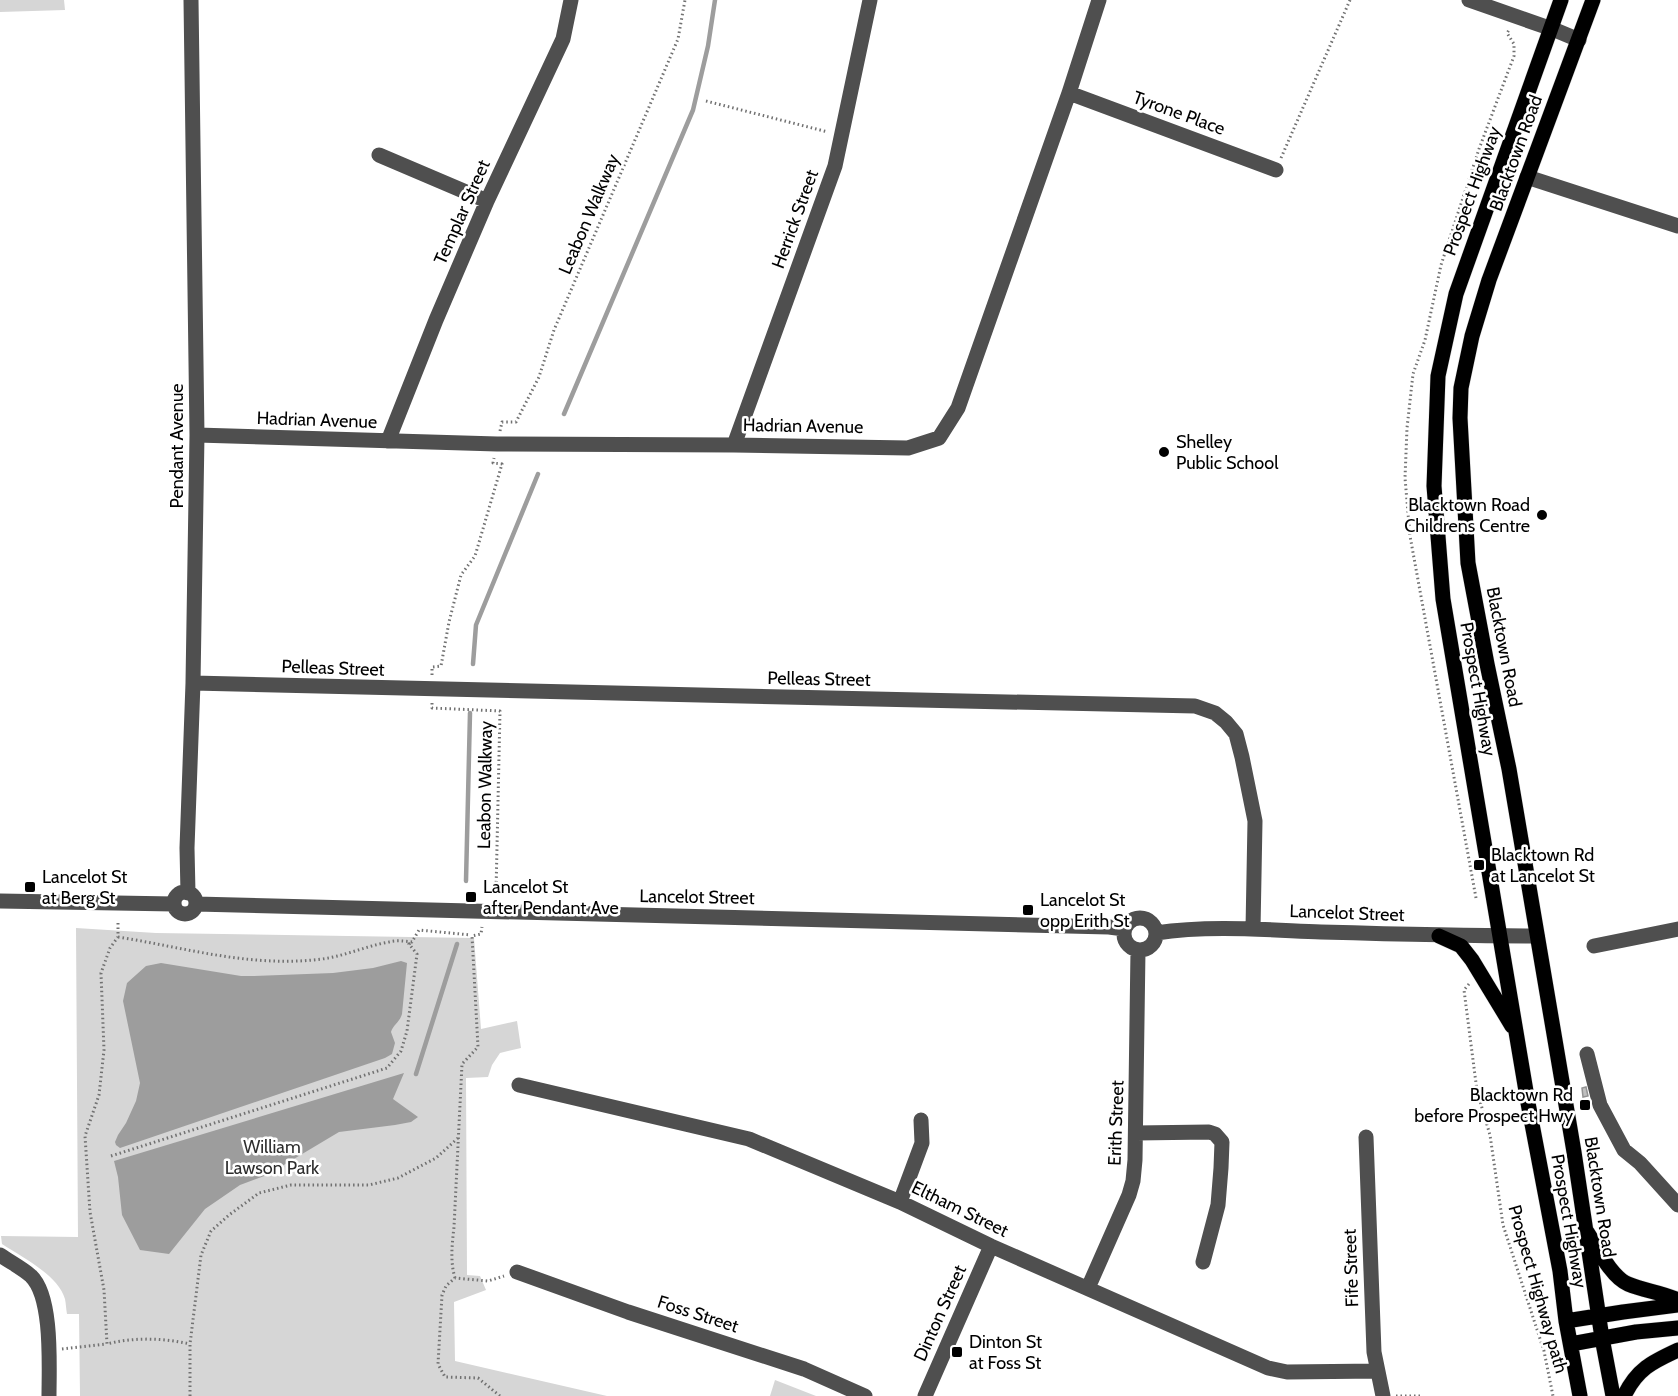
<svg xmlns="http://www.w3.org/2000/svg" width="1678" height="1396" font-family="Cabin,sans-serif">
  <style>
    .green { fill: #d6d6d6 }
    .water { fill: #9d9d9d }
    .lines { fill: none; stroke-linecap: round; stroke-linejoin: round }
    .stream { stroke: #9d9d9d; stroke-width: 4.5 }
    .building { fill: #bfbfbf; stroke: #939393; stroke-width: 1.5 }
    .major-casing { stroke: #dbdbdb; stroke-width: 16 }
    .path { stroke: #717171; stroke-width: 3; stroke-dasharray: 1.5 3; stroke-linecap: butt }
    .minor { stroke: #4f4f4f; stroke-width: 15 }
    .major { stroke: #000; stroke-width: 15 }
    .poi-dot { fill: #000; stroke: #fff; stroke-width: 2 }
    .labels { text-anchor: middle; stroke-width: 5; stroke-linejoin: round; paint-order: stroke }
    .street-label { font-size: 18px; fill: #000; stroke: #fff }
    .poi-label { font-size: 18px; fill: #000; stroke: #fff; text-anchor: start }
    .park-label { font-size: 18px; fill: #2d2d2d; stroke: #fff }
  </style>
  <rect width="100%" height="100%" fill="#fff"/>
  <path class="green" d="M0,0H64L65,10L0,12Z
    M76,928L156,933L474,938L481,1029L517,1021L521,1048L500,1053L492,1065L488,1077L466,1078L467,1275L480,1276L486,1290L454,1302L455,1361L607,1396H80L79,1314H67C66,1309 66,1304 65,1299C58,1275 22,1257 2,1244L1,1236L78,1237Z
    M775,1380L816,1396H770Z"/>
  <path class="water" d="M401,961L407,963L402,1014C400,1022 393,1025 391,1032L395,1043L392,1054L385,1058L120,1148L116,1145L115,1142L118,1135L126,1123L136,1101L140,1083L123,1001L127,983L146,966L161,963L241,976H253L333,973L373,968Z
    M404,1073L393,1099L418,1117L411,1122L395,1125L339,1132L267,1175L240,1185L205,1209L169,1254L140,1250L122,1215L118,1177L114,1161Z"/>
  <g class="lines">
    <path class="stream" d="M564,414L693,110L708,46L715,0
      M473,664L476,625L538,474
      M466,881L470,713
      M416,1074L457,944"/>
  </g>
  <path class="building" d="M1586,1087L1588,1096L1583,1097L1582,1088Z"/>
  <g class="lines">
    <g class="major-casing">
      <path id="major" d="M1561,0L1456,294L1438,376L1434,486L1443,599L1528,1103L1560,1271L1566,1321L1580,1396
        M1593,0L1489,280L1472,336L1461,388L1460,418L1468,563L1487,664L1509,769L1574,1152L1602,1338L1613,1396
        M1439,936L1461,946L1472,960L1512,1026
        M1587,1232C1597,1247 1611,1277 1628,1284C1644,1291 1662,1292 1678,1300
        M1566,1321L1623,1312L1678,1305
        M1571,1344L1636,1332L1678,1328
        M1624,1396C1637,1369 1652,1362 1678,1350"/>
    </g>
    <path class="path" d="M706,101L828,132
      M1281,158L1350,0
      M500,431L502,422H516L539,377L554,330L678,39L685,0
      M432,675V667L441,666L449,622L461,575L475,556L502,464L493,463L494,458
      M432,703V708L500,711L496,892H484V896
      M1476,898L1410,536L1405,478L1407,428L1413,374L1425,340L1441,265L1479,149L1514,56V44L1507,33L1509,30
      M118,923V937L110,948L101,973L104,1050L99,1095L85,1136L90,1212L104,1290L107,1344C134,1337 163,1338 190,1344
      M118,937C187,948 251,968 322,959C345,956 366,946 389,942C396,940 404,941 412,942L419,930L471,935
      M1469,984L1464,990L1477,1091L1490,1135L1503,1225L1544,1351L1553,1396
      M111,1156L387,1068L401,1051L407,1031L417,954L409,944L412,942
      M455,1278C450,1261 452,1245 454,1227L462,1064L478,1047L472,936L481,934L482,927
      M62,1349L106,1344
      M190,1396V1344L201,1255L211,1231L229,1215L259,1193L291,1185H369L398,1178L436,1158L458,1138
      M500,1396L478,1378L445,1377L438,1364L442,1295L446,1286L455,1278L488,1281L504,1276
      M1396,1396H1422"/>
    <path class="minor" d="M1469,0L1555,30L1579,40
      M1069,93L1276,170
      M379,155L487,201
      M1527,177L1678,226
      M197,435L497,444L734,445L908,448L939,438L958,408L1069,93L1099,0
      M388,441L436,320L487,201L563,39L571,0
      M734,445L835,166L870,0
      M193,683C527,693 861,698 1195,706L1215,713L1226,722L1236,734L1242,757L1255,821L1253,929
      M174 903a11 11 0 1 1 22 0a11 11 0 1 1-22 0Z
      M188,893L187,848L193,683L197,435L191,0
      M0,901L174,904
      M196,904L1109,927L1124,929
      M1124 934a16 16 0 1 1 32 0a16 16 0 1 1-32 0Z
      M1156,933C1210,925 1267,930 1321,932C1393,934 1465,936 1537,936
      M1594,946L1678,929
      M1587,1054L1600,1105L1624,1150L1640,1163L1678,1205
      M519,1085L749,1139L900,1202L991,1246L1268,1368L1287,1372L1378,1371
      M1136,1133L1209,1132L1215,1134L1222,1142L1221,1168L1218,1205L1203,1262
      M1366,1137L1374,1352L1383,1396
      M900,1202L922,1143L921,1120
      M0,1255C10,1262 22,1268 31,1276C53,1297 49,1367 49,1396
      M517,1272L628,1312L804,1369L865,1396
      M1088,1288L1129,1195L1133,1181L1135,1160L1138,950
      M925,1396L991,1246"/>
    <use href="#major" class="major"/>
  </g>
  <g class="poi-dot">
    <circle cx="1164" cy="452" r="6"/>
    <circle cx="1542" cy="515" r="6"/>
    <rect x="1473" y="859" width="12" height="12" rx="3"/>
    <rect x="24" y="881" width="12" height="12" rx="3"/>
    <rect x="465" y="891" width="12" height="12" rx="3"/>
    <rect x="1022" y="904" width="12" height="12" rx="3"/>
    <rect x="1579" y="1099" width="12" height="12" rx="3"/>
    <rect x="951" y="1346" width="12" height="12" rx="3"/>
  </g>
  <g class="labels">
    <g class="street-label">
      <text transform="translate(1179 113) rotate(20)" y="6">Tyrone Place</text>
      <text transform="translate(1516 153) rotate(-70)" y="6">Blacktown Road</text>
      <text transform="translate(1472 191) rotate(-70)" y="6">Prospect Highway</text>
      <text transform="translate(462 212) rotate(-66)" y="6">Templar Street</text>
      <text transform="translate(589 214) rotate(-67)" y="6">Leabon Walkway</text>
      <text transform="translate(795 219) rotate(-70)" y="6">Herrick Street</text>
      <text transform="translate(317 420) rotate(2)" y="6">Hadrian Avenue</text>
      <text transform="translate(803 426) rotate(1)" y="6">Hadrian Avenue</text>
      <text transform="translate(177 446) rotate(-90)" y="6">Pendant Avenue</text>
      <text transform="translate(1504 647) rotate(79)" y="6">Blacktown Road</text>
      <text transform="translate(333 668) rotate(2)" y="6">Pelleas Street</text>
      <text transform="translate(819 679) rotate(1)" y="6">Pelleas Street</text>
      <text transform="translate(1478 689) rotate(80)" y="6">Prospect Highway</text>
      <text transform="translate(485 785) rotate(-89)" y="6">Leabon Walkway</text>
      <text transform="translate(697 897) rotate(1)" y="6">Lancelot Street</text>
      <text transform="translate(1347 913) rotate(2)" y="6">Lancelot Street</text>
      <text transform="translate(1116 1123) rotate(-88)" y="6">Erith Street</text>
      <text transform="translate(1600 1197) rotate(81)" y="6">Blacktown Road</text>
      <text transform="translate(960 1209) rotate(26)" y="6">Eltham Street</text>
      <text transform="translate(1569 1221) rotate(80)" y="6">Prospect Highway</text>
      <text transform="translate(1351 1268) rotate(-92)" y="6">Fife Street</text>
      <text transform="translate(1538 1289) rotate(74)" y="6">Prospect Highway path</text>
      <text transform="translate(940 1313) rotate(-66)" y="6">Dinton Street</text>
      <text transform="translate(698 1314) rotate(18)" y="6">Foss Street</text>
    </g>
    <g class="poi-label">
      <text x="1176" y="448">Shelley<tspan x="1176" dy="21">Public School</tspan></text>
      <text x="1530" y="511" text-anchor="end">Blacktown Road<tspan x="1530" dy="21">Childrens Centre</tspan></text>
      <text x="1491" y="861">Blacktown Rd<tspan x="1491" dy="21">at Lancelot St</tspan></text>
      <text x="42" y="883">Lancelot St<tspan x="42" dy="21">at Berg St</tspan></text>
      <text x="483" y="893">Lancelot St<tspan x="483" dy="21">after Pendant Ave</tspan></text>
      <text x="1040" y="906">Lancelot St<tspan x="1040" dy="21">opp Erith St</tspan></text>
      <text x="1573" y="1101" text-anchor="end">Blacktown Rd<tspan x="1573" dy="21">before Prospect Hwy</tspan></text>
      <text x="969" y="1348">Dinton St<tspan x="969" dy="21">at Foss St</tspan></text>
    </g>
    <g class="park-label">
      <text x="272" y="1153">William<tspan x="272" dy="21">Lawson Park</tspan></text>
    </g>
  </g>
</svg>
